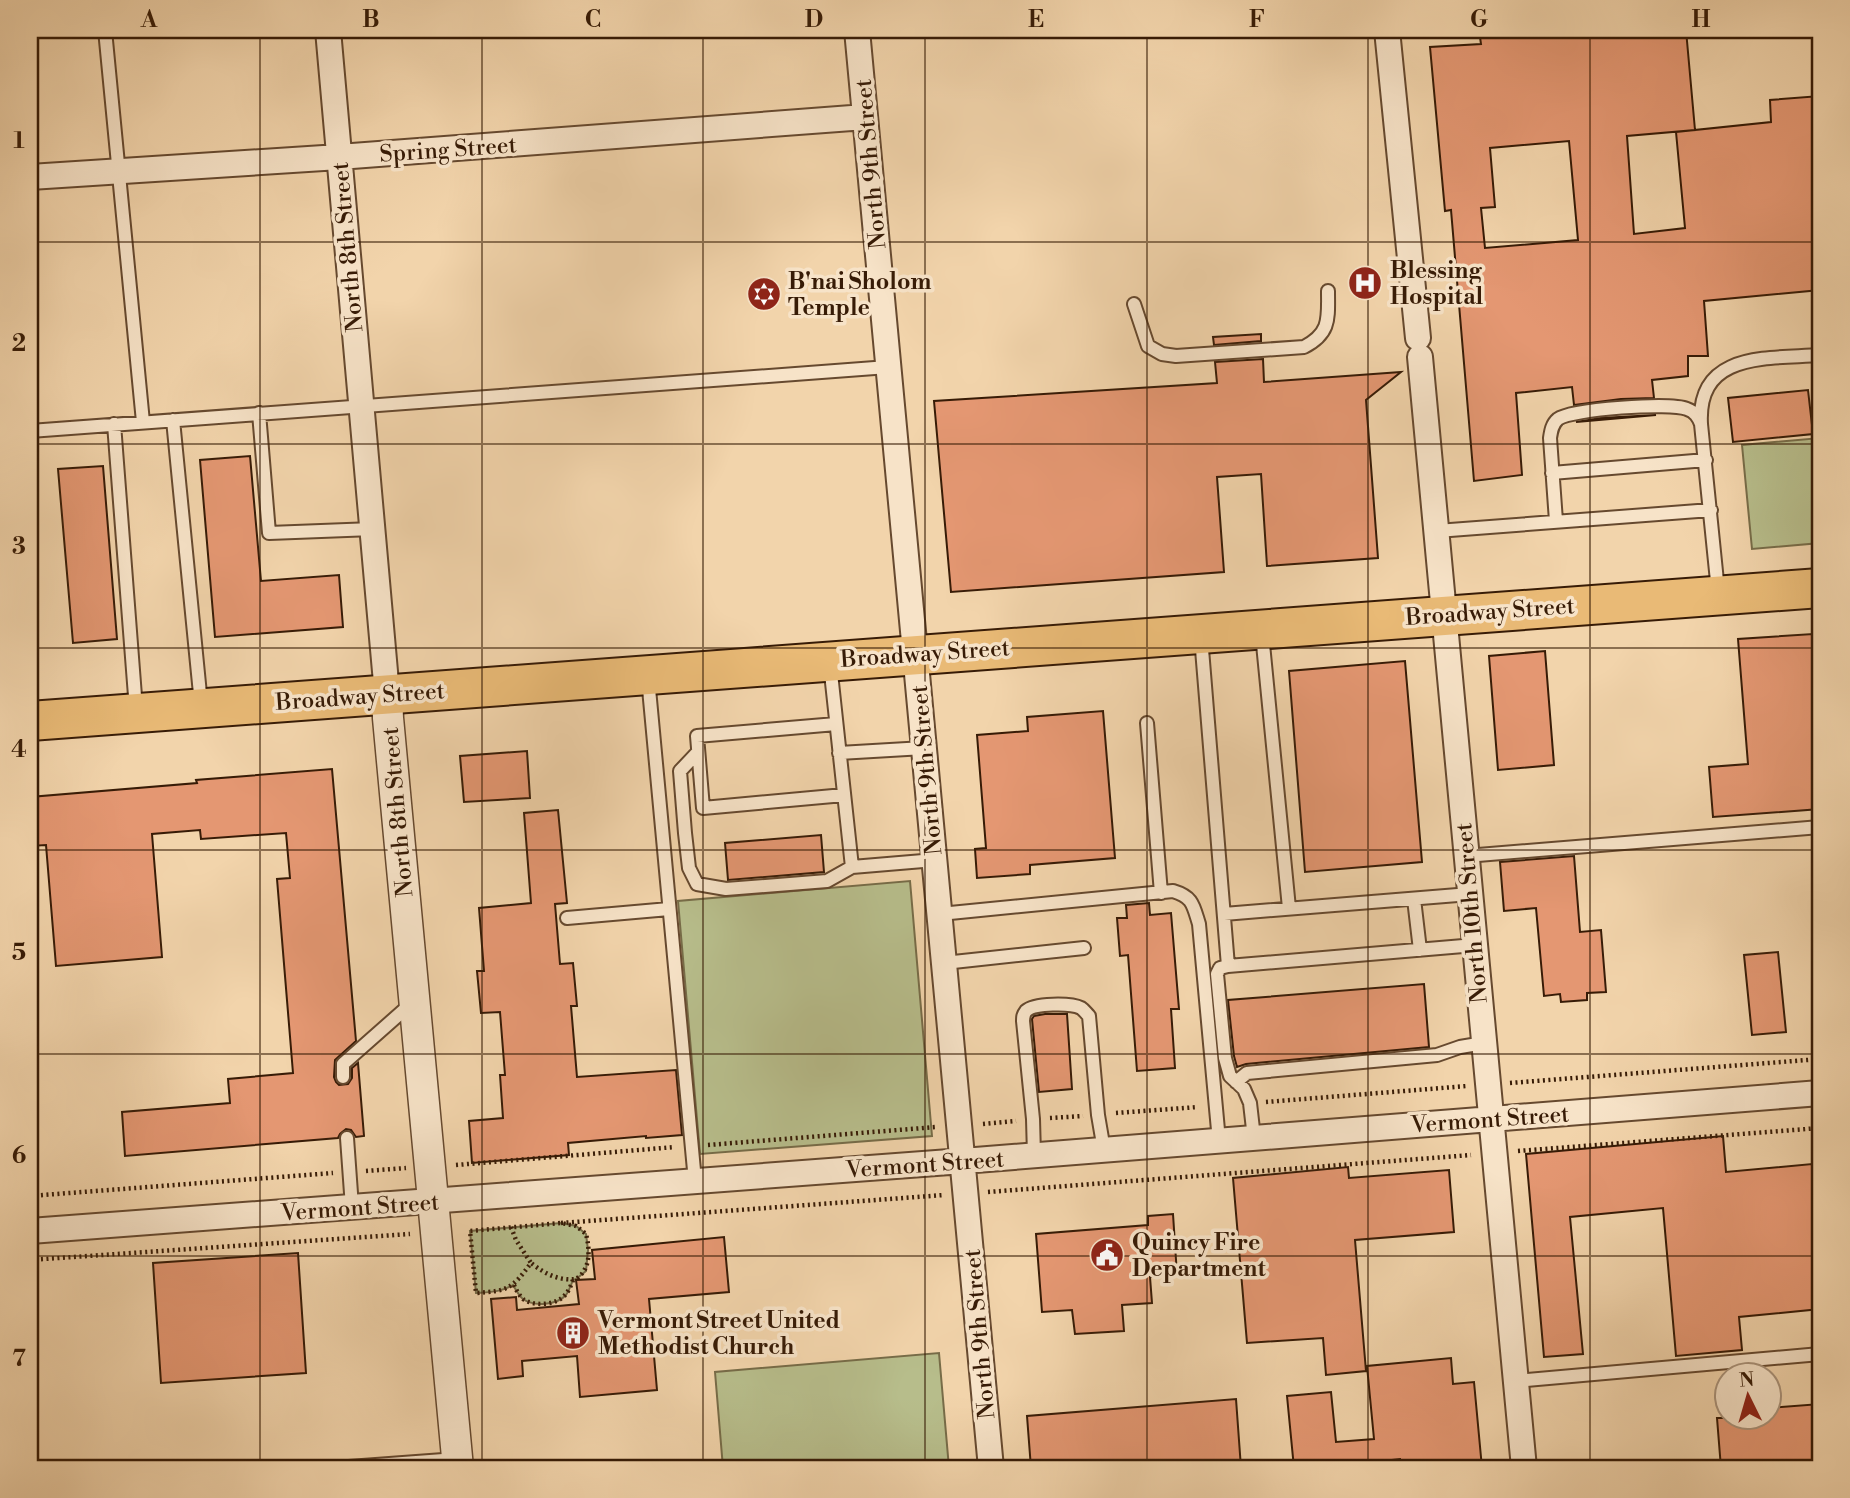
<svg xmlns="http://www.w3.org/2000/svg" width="1850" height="1498" font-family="'Libre Bodoni',serif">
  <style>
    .green { fill: #b7bd8b; stroke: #776c48; stroke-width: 2 }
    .building { fill: #e49772; stroke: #371b06; stroke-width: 2; fill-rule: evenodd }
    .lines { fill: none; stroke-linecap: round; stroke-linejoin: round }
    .service-casing { stroke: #66492f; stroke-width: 16 }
    .minor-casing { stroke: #66492f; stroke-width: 28 }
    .tertiary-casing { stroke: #66492f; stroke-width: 33 }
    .primary-casing { stroke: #371b06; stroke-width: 42 }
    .path { stroke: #371b06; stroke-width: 4.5; stroke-dasharray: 2 3.5; stroke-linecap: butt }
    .service { stroke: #f7e3c8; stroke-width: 12 }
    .minor { stroke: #f7e3c8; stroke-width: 24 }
    .tertiary { stroke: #f7e3c8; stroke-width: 30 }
    .primary { stroke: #e9ba76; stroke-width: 38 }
    .grid { fill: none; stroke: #371b06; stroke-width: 2; stroke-opacity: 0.55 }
    .labels { text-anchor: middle; stroke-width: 7; stroke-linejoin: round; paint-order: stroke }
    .street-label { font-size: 23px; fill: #371b06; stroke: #f7e3c8 }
    .poi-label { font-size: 23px; font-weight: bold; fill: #371b06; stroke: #f7e3c8; text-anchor: start }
    .neatline { fill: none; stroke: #371b06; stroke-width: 2.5 }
    .grid-label { font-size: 23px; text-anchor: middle; font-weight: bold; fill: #371b06 }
  </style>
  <rect width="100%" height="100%" fill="#f2d4ab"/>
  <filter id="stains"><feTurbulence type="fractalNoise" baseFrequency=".00286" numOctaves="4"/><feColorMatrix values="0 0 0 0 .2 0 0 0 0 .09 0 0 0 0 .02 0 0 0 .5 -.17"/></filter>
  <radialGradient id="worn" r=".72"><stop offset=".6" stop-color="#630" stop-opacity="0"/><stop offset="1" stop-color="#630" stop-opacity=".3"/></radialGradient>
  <path class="green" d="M1820,438V543L1752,549L1742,445Z
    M910,881L932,1136L700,1154L678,901Z
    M561,1223L576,1226L586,1234L588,1250L586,1271L576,1279L573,1280C571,1285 569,1291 566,1295C557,1305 534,1307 523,1299C519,1296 516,1290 513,1285C502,1292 490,1292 476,1293L470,1231Z
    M939,1353L949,1468H723L715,1372Z"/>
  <path class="building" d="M1479,30H1686L1695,130L1627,136L1634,234L1685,228L1676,132L1771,122L1770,100L1820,96V290L1704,301L1708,356H1688V376L1652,380L1654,398L1621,399L1574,405L1572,387L1516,393L1522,475L1474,481L1451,210L1445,211L1430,47L1481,44ZM1569,141L1578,240L1485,248L1481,208L1495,207L1490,148Z
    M1261,334V341L1214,345L1213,337Z
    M1263,359L1264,382L1401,372L1366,400L1378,558L1267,566L1261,474L1217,477L1224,572L951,592L934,401L1217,383L1215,362Z
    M1808,390L1813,434L1733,442L1728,398Z
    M1656,415L1576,422L1601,418Z
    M250,456L261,581L339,575L343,627L215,637L200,460Z
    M103,466L117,639L73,643L58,469Z
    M1813,634L1820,724V809L1713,817L1709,767L1748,764L1738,639Z
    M1545,651L1554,765L1498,770L1489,656Z
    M1405,661L1422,862L1305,872L1289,671Z
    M1103,711L1115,858L1030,865V874L977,878L975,849L986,848L977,735L1028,731L1027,717Z
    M527,751L530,798L464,802L460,756Z
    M332,769L356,1041L335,1060L334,1077L336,1082L339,1085L348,1084L352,1078V1068L358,1063L364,1136L356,1137L351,1130L346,1129L340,1134L338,1138L125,1156L122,1112L230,1103L228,1079L293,1073L277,879L290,878L286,833L201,839L200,830L152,834L162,957L56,966L46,845L30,846V797L197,783L196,780Z
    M558,810L567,903L555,904L560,964L573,963L577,1006H571L577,1077L676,1070L682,1135L646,1138V1136L568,1143L569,1155L472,1163L469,1121L503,1118L500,1075H505L500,1012L481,1013L477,971H484L479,908L531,903L524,813Z
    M821,835L824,872L728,880L725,843Z
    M1574,856L1580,932L1601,930L1606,992L1587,993V1000L1561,1002L1560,994L1544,996L1536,908L1504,911L1500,862Z
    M1149,903L1150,915L1171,913L1179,1009H1171L1175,1068L1137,1071L1128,955L1120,956L1117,918H1127L1126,905Z
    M1778,952L1786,1032L1752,1035L1744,955Z
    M1424,984L1429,1047L1246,1064L1237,1067L1234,1056L1228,1000Z
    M1045,1014H1067L1072,1089L1039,1092L1032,1019L1034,1016Z
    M1723,1136L1726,1172L1812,1164L1820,1257V1309L1739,1317L1742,1350L1676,1356L1663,1208L1570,1217L1583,1354L1544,1357L1526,1154Z
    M1348,1167L1349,1178L1449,1170L1454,1232L1355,1240L1366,1371L1326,1375L1323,1338L1247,1343L1233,1178Z
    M1173,1214L1177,1275L1150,1277L1152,1303L1122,1305L1124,1331L1075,1334L1072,1310L1042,1312L1036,1234L1148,1225V1216Z
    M724,1237L729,1292L649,1299L657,1390L580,1397L577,1356L522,1361L523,1376L498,1379L491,1299L516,1297L517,1310L579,1304L576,1280L595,1279L592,1250Z
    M298,1253L306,1373L161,1383L153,1263Z
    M1451,1358L1453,1384L1474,1382L1482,1468H1401L1400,1459L1345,1465V1468H1294L1287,1396L1331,1392L1336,1442L1374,1439L1367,1366Z
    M1236,1399L1241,1468H1180L1169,1460L1067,1468H1031L1027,1416Z
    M1820,1404V1468H1721L1717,1418H1769V1408Z"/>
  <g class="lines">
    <g class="service-casing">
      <path id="service" d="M105,30L143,422
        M1134,304L1148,346L1162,354L1176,356L1304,347C1331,333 1328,318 1328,291
        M259,413L269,533L373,529
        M173,420L201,704
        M114,424L136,709
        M1701,424C1697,351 1768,359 1820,355
        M30,431L888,367
        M1552,473L1706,460
        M1556,521L1550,438C1551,431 1552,424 1558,419C1571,409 1671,402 1687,409C1695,412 1698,416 1701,424L1718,591
        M1437,531L1711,510
        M1262,634L1289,908
        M1201,637L1228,966L1475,945
        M830,664L852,867L935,860
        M648,678L695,1181
        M1147,723L1161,893
        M836,724L697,736L703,808L844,795
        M698,752L680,771L685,833L689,868L697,884L726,889L827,881L852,867
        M839,753L924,748
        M1466,856L1820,827
        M1414,899L1420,950
        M940,914L1173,891C1193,897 1193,905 1199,924L1219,1141
        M1224,914L1470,894
        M567,918L669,909
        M944,963L1084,948
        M1228,966L1220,968L1217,974L1225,1058L1230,1076L1244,1089L1250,1103L1254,1138
        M343,1077V1064L412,1003
        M1236,1082L1247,1073L1437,1055L1460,1047L1484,1043
        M347,1138L352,1207
        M1034,1155L1033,1119L1023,1021C1023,1017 1023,1015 1026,1011C1034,1003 1071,1003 1081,1008C1084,1010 1086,1013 1089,1016L1098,1115L1104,1150
        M1516,1381L1820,1354
        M335,1468L457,1459"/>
    </g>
    <g class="minor-casing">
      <path id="minor" d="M328,30L387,694
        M857,30L991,1468
        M1387,30L1418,338
        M30,177L339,157L865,117
        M1420,357L1524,1468
        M30,1231L963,1161L1820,1093"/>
    </g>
    <g class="tertiary-casing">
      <path id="tertiary" d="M387,694L388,718L458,1468"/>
    </g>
    <g class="primary-casing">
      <path id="primary" d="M30,721L1820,588"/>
    </g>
    <path class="path" d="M1510,1083L1820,1059
      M1266,1102L1467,1086
      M1116,1113L1198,1107
      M1050,1118L1083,1116
      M983,1124L1016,1121
      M708,1145L936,1127
      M1518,1151L1820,1128
      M456,1165L675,1147
      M366,1171L406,1168
      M988,1192L1471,1155
      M30,1196L333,1173
      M561,1223L944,1195
      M511,1227L516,1240L531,1263C512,1289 508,1291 476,1293L470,1231L561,1223L576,1226L586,1234C590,1250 591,1269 576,1279C559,1281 545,1274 531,1263
      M30,1260L410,1234
      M514,1285C516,1290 519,1295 523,1299C534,1307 557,1305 565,1295C569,1291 571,1285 573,1280"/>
    <use href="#service" class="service"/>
    <use href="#minor" class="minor"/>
    <use href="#tertiary" class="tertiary"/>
    <use href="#primary" class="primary"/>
  </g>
  <path class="grid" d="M260,30V1468M482,30V1468M703,30V1468M925,30V1468M1147,30V1468M1368,30V1468M1590,30V1468M30,242H1820M30,444H1820M30,648H1820M30,850H1820M30,1054H1820M30,1256H1820"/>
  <defs>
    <g id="hospital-disc" transform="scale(1.75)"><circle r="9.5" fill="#8f2418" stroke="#f7e3c8"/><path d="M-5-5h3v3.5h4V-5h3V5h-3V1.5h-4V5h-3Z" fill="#fff"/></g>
    <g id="synagogue-disc" transform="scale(1.75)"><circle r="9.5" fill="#8f2418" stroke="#f7e3c8"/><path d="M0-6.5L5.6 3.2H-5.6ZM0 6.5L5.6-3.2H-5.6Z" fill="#fff"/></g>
    <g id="civic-disc" transform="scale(1.75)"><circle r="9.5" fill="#8f2418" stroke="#f7e3c8"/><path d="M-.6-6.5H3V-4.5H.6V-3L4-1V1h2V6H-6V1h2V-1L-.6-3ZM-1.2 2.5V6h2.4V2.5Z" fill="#fff"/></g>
    <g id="building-disc" transform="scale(1.75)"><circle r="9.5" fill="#8f2418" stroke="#f7e3c8"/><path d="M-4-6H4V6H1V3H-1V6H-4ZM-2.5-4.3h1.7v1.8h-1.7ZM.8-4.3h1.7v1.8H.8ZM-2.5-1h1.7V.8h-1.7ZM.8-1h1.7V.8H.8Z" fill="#fff"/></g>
  </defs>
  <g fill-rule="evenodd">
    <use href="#hospital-disc" x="1365" y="283"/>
    <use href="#synagogue-disc" x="764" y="294"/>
    <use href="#civic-disc" x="1107" y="1255"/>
    <use href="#building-disc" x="573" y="1333"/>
  </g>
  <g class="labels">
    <g class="street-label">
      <text transform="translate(448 149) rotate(-4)" y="8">Spring Street</text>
      <text transform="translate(870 164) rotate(-95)" y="8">North 9th Street</text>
      <text transform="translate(347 247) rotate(-95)" y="8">North 8th Street</text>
      <text transform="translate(1490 611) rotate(-4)" y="8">Broadway Street</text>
      <text transform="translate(925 653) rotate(-4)" y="8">Broadway Street</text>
      <text transform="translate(360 696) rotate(-4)" y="8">Broadway Street</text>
      <text transform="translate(926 770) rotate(-95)" y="8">North 9th Street</text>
      <text transform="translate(397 812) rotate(-95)" y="8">North 8th Street</text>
      <text transform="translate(1471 913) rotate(-95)" y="8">North 10th Street</text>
      <text transform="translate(1490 1119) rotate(-4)" y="8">Vermont Street</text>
      <text transform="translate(925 1164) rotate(-4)" y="8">Vermont Street</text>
      <text transform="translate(360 1207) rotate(-4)" y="8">Vermont Street</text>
      <text transform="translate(979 1334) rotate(-95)" y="8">North 9th Street</text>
    </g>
    <g class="poi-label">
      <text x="1390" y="278">Blessing<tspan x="1390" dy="26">Hospital</tspan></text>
      <text x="788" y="289">B'nai Sholom<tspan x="788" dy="26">Temple</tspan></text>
      <text x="1132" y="1250">Quincy Fire<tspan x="1132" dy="26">Department</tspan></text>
      <text x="598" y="1328">Vermont Street United<tspan x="598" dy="26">Methodist Church</tspan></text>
    </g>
  </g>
  <rect width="1850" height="1498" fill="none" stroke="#f2d4ab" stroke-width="77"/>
  <g transform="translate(1748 1396) rotate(355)"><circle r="33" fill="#f7e3c8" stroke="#aa937a" stroke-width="2"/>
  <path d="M0-5L12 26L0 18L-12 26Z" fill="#8f2418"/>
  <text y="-10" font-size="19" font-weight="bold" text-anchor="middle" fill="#371b06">N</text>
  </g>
  <rect x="38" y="38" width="1774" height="1422" class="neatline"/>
  <g class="grid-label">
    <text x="149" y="27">A</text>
    <text x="371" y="27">B</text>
    <text x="593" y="27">C</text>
    <text x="814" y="27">D</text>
    <text x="1036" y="27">E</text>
    <text x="1257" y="27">F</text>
    <text x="1479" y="27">G</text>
    <text x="1701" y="27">H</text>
    <text x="19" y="148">1</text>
    <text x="19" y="351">2</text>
    <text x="19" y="554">3</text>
    <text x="19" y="757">4</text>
    <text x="19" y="960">5</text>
    <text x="19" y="1163">6</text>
    <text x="19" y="1366">7</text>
  </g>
  <rect width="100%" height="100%" filter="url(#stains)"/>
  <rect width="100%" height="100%" fill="url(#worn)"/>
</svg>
